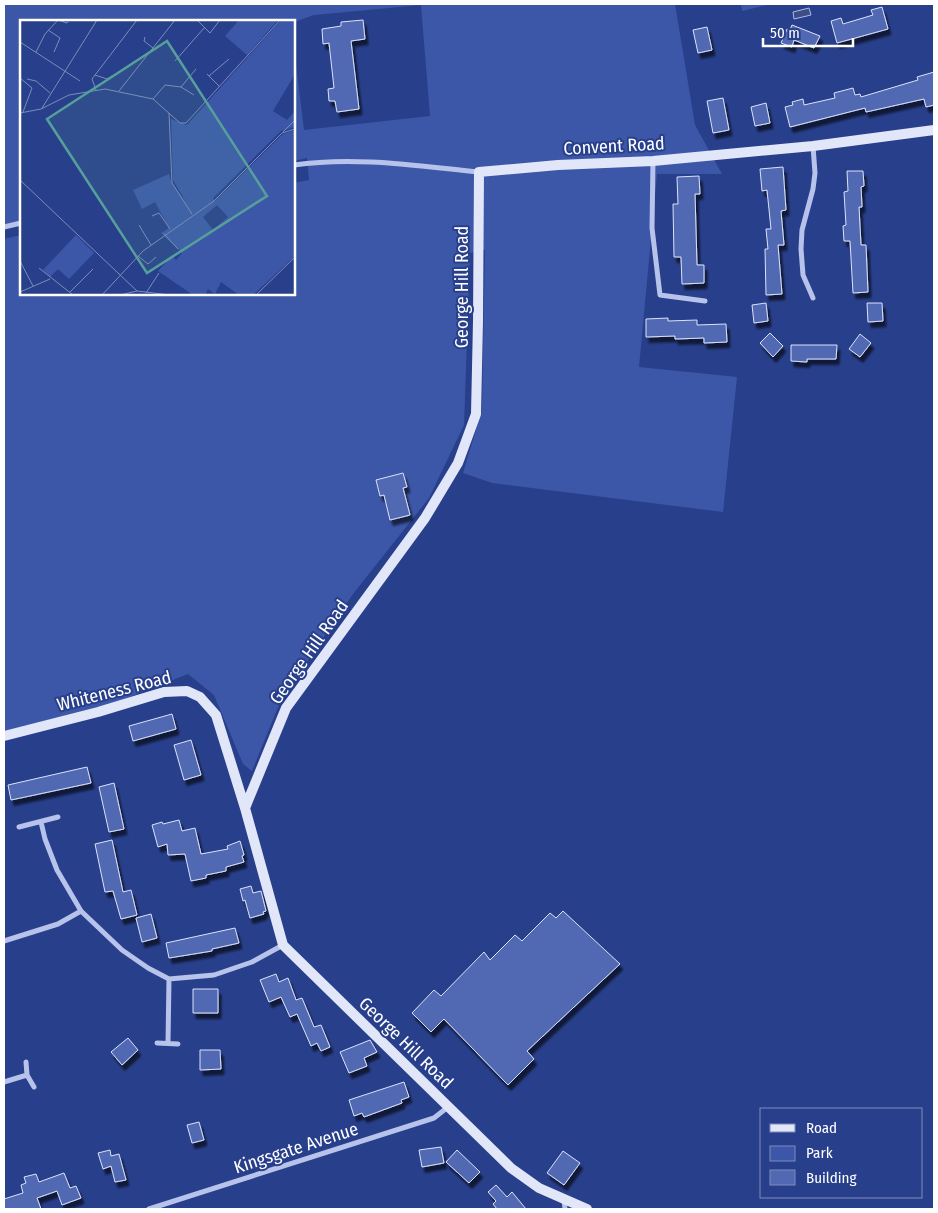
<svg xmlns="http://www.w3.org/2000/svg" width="938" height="1213" font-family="'Fira Sans Condensed',sans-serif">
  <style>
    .green { fill: #3d57a8; fill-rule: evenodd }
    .water { fill: #3d4e87; stroke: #abbcea }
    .building { fill: #5168b2; stroke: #dbe2f8; filter: url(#shadow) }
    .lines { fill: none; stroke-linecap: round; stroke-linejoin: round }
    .street { stroke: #b7c3ea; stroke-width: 5 }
    .secondary { stroke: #e1e6f8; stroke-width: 10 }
    .labels { text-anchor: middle; stroke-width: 4; stroke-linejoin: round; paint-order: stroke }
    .street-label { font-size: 18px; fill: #fff; stroke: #283f8b }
    .inset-road { fill: none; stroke: #7e8cb9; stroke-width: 1 }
    .view { fill: #579f9a; fill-opacity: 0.15; stroke: #579f9a; stroke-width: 2.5 }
    .inset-edge { fill: none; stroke: #fff; stroke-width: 2.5 }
  </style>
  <defs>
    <filter id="shadow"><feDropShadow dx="3" dy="5.5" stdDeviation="1" flood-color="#0009"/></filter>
  </defs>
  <rect width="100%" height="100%" fill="#283f8b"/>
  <path class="green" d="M4,4H675L695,125L722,174H657L639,367L737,377L723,512L492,483L463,473L482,410L485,250L470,253L464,425L429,498L353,594L281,700L252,771L243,764L214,695L188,674L109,705L4,731V239L21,235V294H294V183L309,180L307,158L294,161V48L304,130L430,116L421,5L314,15L294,22L21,21V222L4,225ZM403,473L407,487L403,488L410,515L391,520L384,495L380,496L376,480Z
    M741,4H772L742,11Z"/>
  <path class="water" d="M809,8L811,15L794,19L793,12Z"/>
  <path class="building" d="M882,7L888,29L837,43L831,21L841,18L843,24L873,15L871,10Z
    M363,20L365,39L351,41L359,109L337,112L335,101H329L328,89L334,88L329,43L323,44L322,29L341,26V22Z
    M792,25L820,36L814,48L794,40L792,47L781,43L787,29L790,30Z
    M707,27L712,50L698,53L693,30Z
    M934,72V105L926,107L924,99L866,112L865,108L790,127L785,107L793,105L792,102L803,99L804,105L835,98L834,93L853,88L855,95L860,94L861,97L918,80L917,77Z
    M723,98L729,130L713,133L707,101Z
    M766,103L770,123L755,126L751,107Z
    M783,167L786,210L781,211L784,245H778L782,294L766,295L765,249H768L766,229H771L767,190L762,191L760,169Z
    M847,171H863L864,186L861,187L862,207H859L861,245H866L868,292L853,293L850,241H844L843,226L846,225L844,192L848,191Z
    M699,176L700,194H695L697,265H704V283L682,284L681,257H674L673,204H678L677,177Z
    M766,303L768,321L754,323L752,305Z
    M867,303H882L883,321L868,322Z
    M668,318V321L697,320V325L726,324L727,342L704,343V338L675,339V336L646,337V319Z
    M770,333L783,346L773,357L760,343Z
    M860,334L871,343L860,357L849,349Z
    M791,345H837L836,359H807V362L791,361Z
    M403,473L407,487L403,488L410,515L390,520L384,495L380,496L376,480Z
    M172,714L176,729L133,741L129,726Z
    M191,740L201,775L184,780L174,745Z
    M87,767L91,783L11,800L8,785Z
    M114,783L124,829L109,832L99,787Z
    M179,820L182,831L195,828L201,854L228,849L227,846L240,841L244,855L242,856L244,862L226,867V871L206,875V878L191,881L185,854L168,855L167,844L158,847L152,825L162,822L163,824Z
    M112,840L123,892L131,890L137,915L121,919L113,891L105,892L95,844Z
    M251,886L253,893L261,891L266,911L263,912L264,914L250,918L245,900L243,901L240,889Z
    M563,911L620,964L527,1051L534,1059L508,1085L444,1019L431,1032L412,1013L434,990L441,996L484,952L490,960L515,935L522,941L550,913L556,918Z
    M151,914L157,938L142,942L136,918Z
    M235,928L239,943L212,949V951L169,958L166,943Z
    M276,974L279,982L288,978L296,1000L302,998L314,1027L321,1025L330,1047L321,1051L317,1043L311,1046L297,1014L290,1017L281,997L269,1002L260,980Z
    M193,989H218V1013H193Z
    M128,1038L138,1050L122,1065L111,1052Z
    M370,1040L377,1052L364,1058L367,1066L349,1073L340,1052Z
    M200,1050H220L221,1069L200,1070Z
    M404,1082L409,1097L401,1100L402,1103L364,1117L362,1113L354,1116L349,1100Z
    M199,1122L204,1140L192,1143L187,1125Z
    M441,1147L444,1163L422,1167L419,1150Z
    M110,1150L111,1156L119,1154L126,1180L115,1182L111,1166L103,1169L98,1153Z
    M457,1150L480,1172L469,1183L446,1162Z
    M563,1151L580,1163L564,1185L547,1173Z
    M64,1173L70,1188L76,1186L81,1198L62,1205L57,1191L37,1198L41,1209H4V1199L23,1193L21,1185L26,1183L24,1177L36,1174L39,1182Z
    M496,1185L507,1197L512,1192L526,1209H497L493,1204L496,1201L488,1192Z"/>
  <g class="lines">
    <path class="street" d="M653,161L652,228L660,295L705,301
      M294,165C355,156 418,166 479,172
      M4,227L21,223
      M813,298L803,275L801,249L802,230L813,189L815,173L813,146
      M41,822L45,839L57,870L81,911L122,950L148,968L169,979L214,975L252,962L283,945
      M19,827L58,817
      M4,941L58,924L81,911
      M157,1043L178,1044
      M168,1043L169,979
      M26,1062L27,1075L34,1087
      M4,1082L27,1075
      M564,1200L565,1209
      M149,1209L434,1118L448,1107"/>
    <path class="secondary" d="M4,736L98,712L164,692L187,691L200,697L216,715L245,808L283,945L511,1168L539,1188L587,1209
      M245,808L286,708L425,518L458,463L476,414L478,321L479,172L558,165L653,161L813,146L934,130"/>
  </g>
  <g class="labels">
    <g class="street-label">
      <text transform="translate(614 146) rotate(-3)" y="6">Convent Road</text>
      <text transform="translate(462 287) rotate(-90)" y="6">George Hill Road</text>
      <text transform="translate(309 652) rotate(-55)" y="6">George Hill Road</text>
      <text transform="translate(114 691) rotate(-14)" y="6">Whiteness Road</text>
      <text transform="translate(406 1043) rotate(44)" y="6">George Hill Road</text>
      <text transform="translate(296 1148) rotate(-18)" y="6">Kingsgate Avenue</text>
    </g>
  </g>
  <g transform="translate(20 20)">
    <rect width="275" height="275" fill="#283f8b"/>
    <path d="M219,0H258L227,35L205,16ZM261,0H275V54L253,91L267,100L275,91V107L261,111L193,178L195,181L263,114L275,110V236L233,275H219L201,262L195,274L188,269L185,275H173L138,251L152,236L156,240L162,233L141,213L149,208L135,182L122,189L113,170L149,154L152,164L166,182L153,160L151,99L167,105ZM197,185L208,197L193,210L183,197ZM56,215L74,233L49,259L38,249L30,257L23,250Z" fill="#3d57a8" fill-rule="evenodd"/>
    <path class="inset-road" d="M177,0L190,13L200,0M28,10L40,18L34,32M125,17L124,21L133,28M0,22L60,61M16,32L25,14L38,0L47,3L49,0M155,41L185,7M187,54L200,67M75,55L87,59L92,56M189,56L209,39M0,58L12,68L3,92M7,59L16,61L30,73M161,67L176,49M76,70L72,59L117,0M99,71L155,0M133,79L145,65L161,67L174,75M22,88L77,0M0,93L21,89L49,75L85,69L133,79L160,103H166L260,0M149,93L152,163L172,194M263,112L275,100M0,160L117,271L150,275M132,196L139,193L150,209M119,205L131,225M144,214L158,229M118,236L128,244L136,237M0,241L13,266M19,248L53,275M0,272L30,259M50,272L73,249M126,273L139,253M82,275L123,231L194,181L262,113L275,109M100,275L117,271M236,275L275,237"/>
    <path class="view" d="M147,21L247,176L127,253L27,99Z"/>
    <rect width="275" height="275" class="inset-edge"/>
  </g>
  <rect width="938" height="1213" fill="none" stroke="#ffffff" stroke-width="10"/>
  <rect x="760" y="1108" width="162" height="90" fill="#283f8b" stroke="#7e8cb9"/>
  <rect x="770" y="1124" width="25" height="8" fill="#e1e6f8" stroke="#7e8cb9"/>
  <text x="806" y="1133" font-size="15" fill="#ffffff">Road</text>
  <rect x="770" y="1146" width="25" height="15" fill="#3d57a8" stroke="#7e8cb9"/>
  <text x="806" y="1158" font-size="15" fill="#ffffff">Park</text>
  <rect x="770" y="1170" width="25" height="15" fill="#5168b2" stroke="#7e8cb9"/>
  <text x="806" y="1183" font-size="15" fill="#ffffff">Building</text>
  <path d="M763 38v8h90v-8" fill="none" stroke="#ffffff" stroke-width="2.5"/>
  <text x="770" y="38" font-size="15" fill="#ffffff" stroke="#283f8b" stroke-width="4" paint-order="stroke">50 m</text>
</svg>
